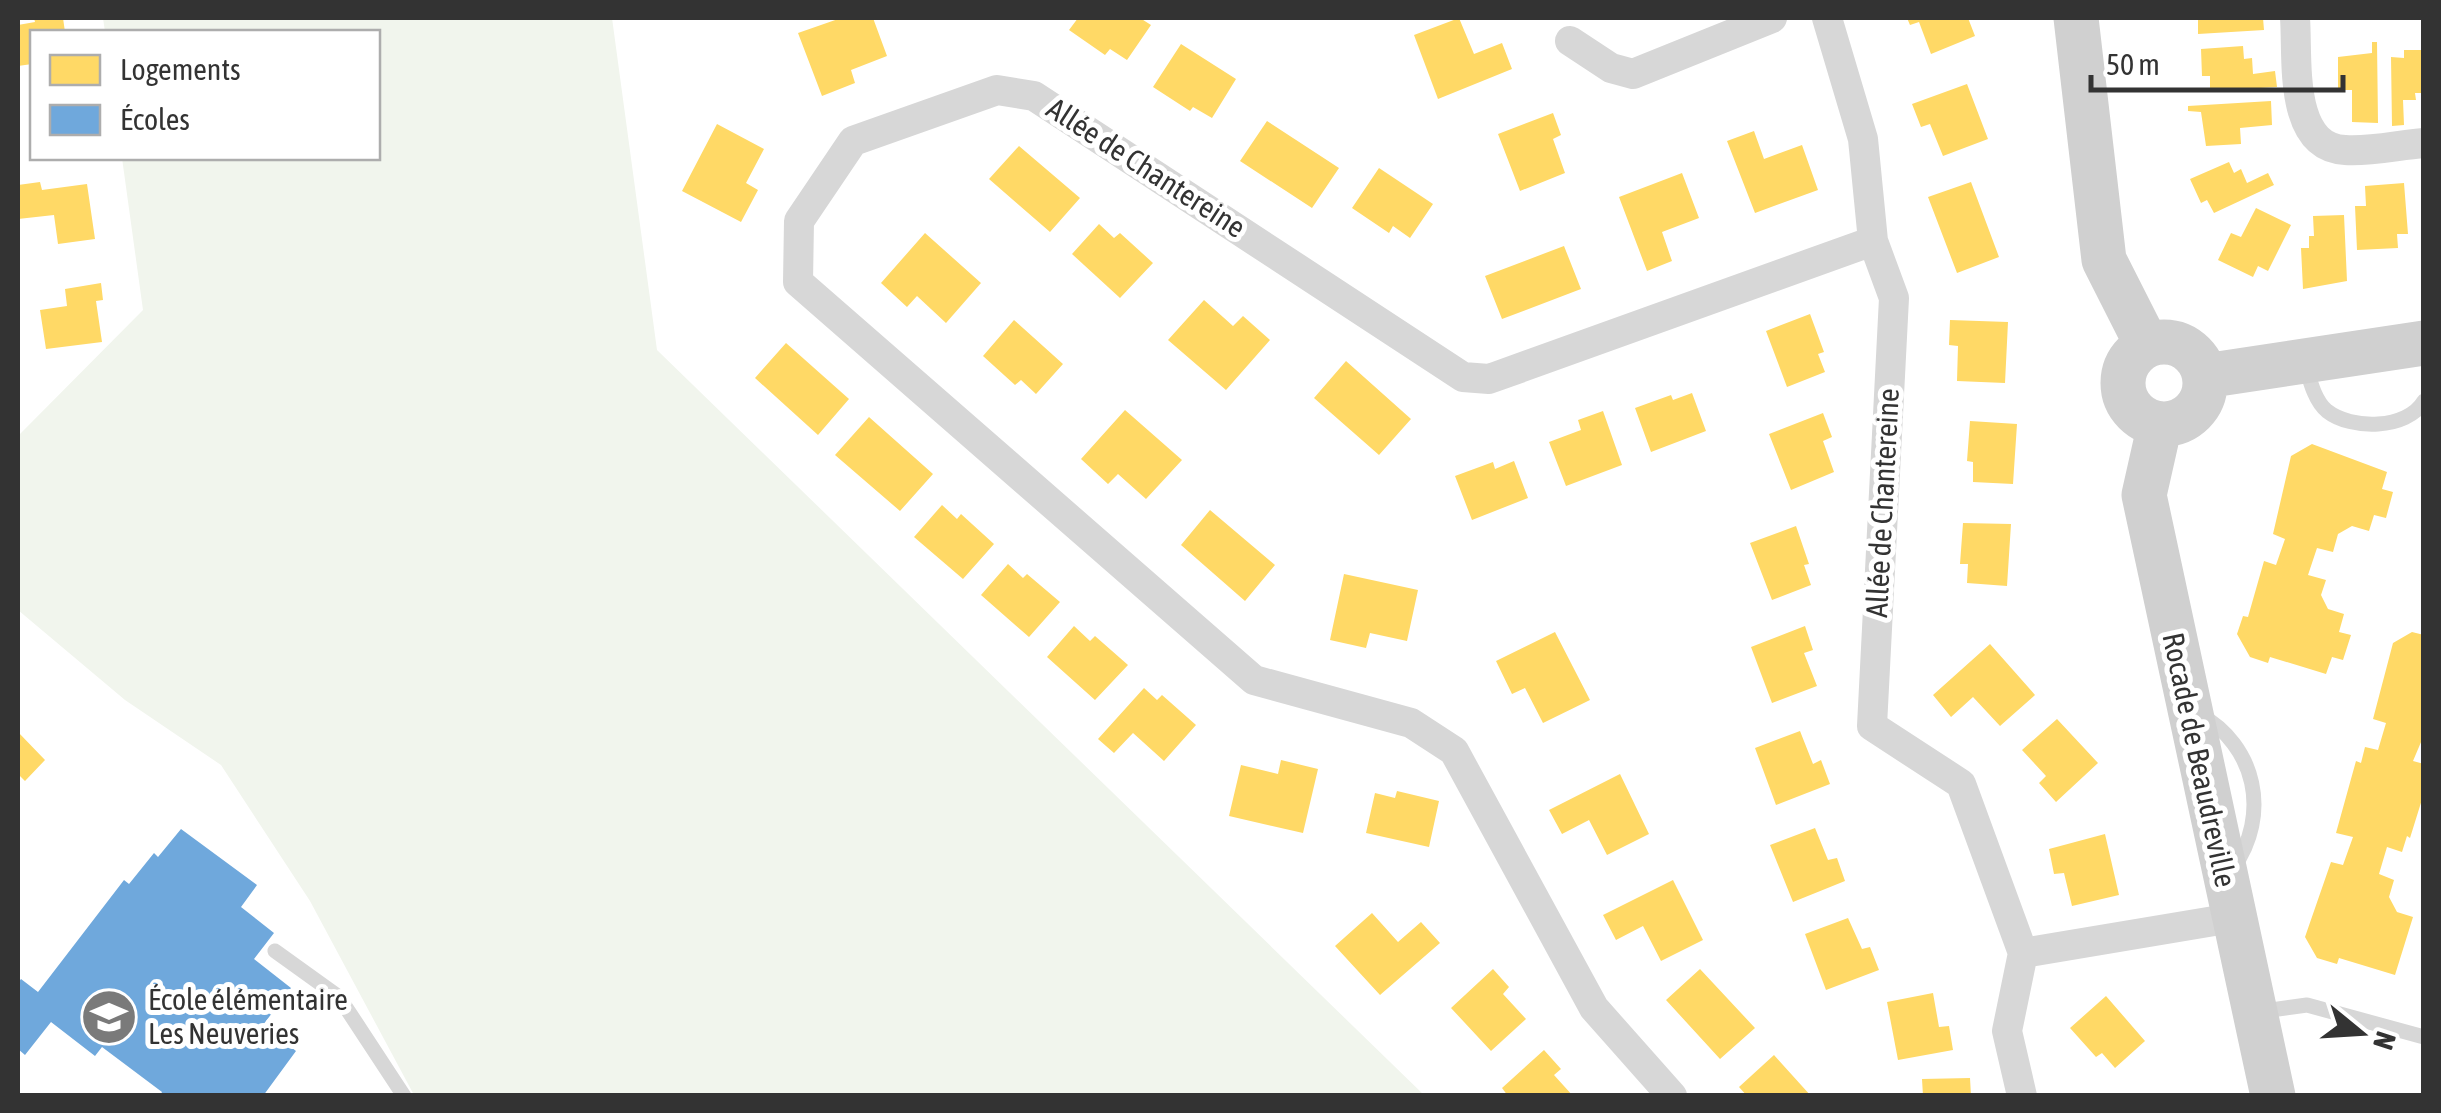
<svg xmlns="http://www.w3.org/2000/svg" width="2441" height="1113" font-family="'Asap Condensed',sans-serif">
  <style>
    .green { fill: #f1f5ed }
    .homes { fill: #ffd966 }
    .schools { fill: #6fa8dc }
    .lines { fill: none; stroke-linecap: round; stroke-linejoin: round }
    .lane { stroke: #d7d7d7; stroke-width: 15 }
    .street { stroke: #d7d7d7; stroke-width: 30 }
    .secondary { stroke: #d0d0d0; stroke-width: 45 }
    .labels { text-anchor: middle; stroke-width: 10; stroke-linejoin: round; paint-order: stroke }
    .street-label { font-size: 30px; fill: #333; stroke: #fff }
    .poi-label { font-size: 30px; fill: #333; stroke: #fff; text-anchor: start }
  </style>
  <rect width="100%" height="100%" fill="#fff"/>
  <path class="green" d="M103,18H612L657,350L1424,1095H414L310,901L221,765L125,700L18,610V436L143,310L122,158H378V32H105Z"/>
  <path class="homes" d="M34,18H63L65,32H32V64L18,66V25L35,22Z
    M841,18H873L887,56L851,70L855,83L822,96L798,33Z
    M1078,18H1140L1151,25L1127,60L1110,49L1105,55L1069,30Z
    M1459,18L1474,54L1502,43L1512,69L1438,99L1414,35Z
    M1907,18H1968L1975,36L1931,54L1919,22L1910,25Z
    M2198,18H2263L2264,30L2198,34Z
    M2372,42H2377L2378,123L2352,122V90H2338V57L2372,53Z
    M1181,44L1236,79L1212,118L1193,107L1190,111L1153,87Z
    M2243,46L2244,59L2252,58L2253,74L2275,71L2277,87L2210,91V76H2202L2201,49Z
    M2404,50H2424V93H2415L2416,100H2403L2404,125L2392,126L2391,57L2404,58Z
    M1967,84L1988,139L1943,156L1930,124L1921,127L1912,104Z
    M2271,101L2272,125L2240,128L2241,144L2206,146L2201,112L2188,111V106Z
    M1553,113L1561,135L1553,139L1565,173L1520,191L1498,134Z
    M1267,121L1339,168L1312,208L1240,161Z
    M717,124L764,149L746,183L758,190L741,222L682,191Z
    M1754,131L1764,159L1802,145L1818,190L1755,213L1727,141Z
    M1019,146L1080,198L1050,232L989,179Z
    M2229,162L2234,173L2241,169L2247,183L2268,173L2274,185L2214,213L2207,200L2201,203L2190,179Z
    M1379,168L1433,204L1410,238L1393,226L1389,233L1352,208Z
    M1682,173L1699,218L1662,232L1672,261L1647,271L1619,197Z
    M40,182L42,190L87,184L95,239L58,244L54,215L18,219V185Z
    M1971,182L1999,257L1957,273L1928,197Z
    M2404,183L2408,234H2397L2398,248L2357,250L2355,206H2366L2365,186Z
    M2256,208L2291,225L2268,271L2258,266L2253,277L2218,260L2231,233L2241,237Z
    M2344,215L2347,281L2303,289L2301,248H2309V236H2314L2313,216Z
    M1099,224L1114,238L1120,233L1153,263L1120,298L1072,254Z
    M925,233L981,283L946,323L917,296L907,307L881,283Z
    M1564,246L1581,289L1502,319L1485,276Z
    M101,283L103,300L96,301L102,342L46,349L40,310L67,306L65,289Z
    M1204,300L1233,326L1243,316L1270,340L1226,390L1168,340Z
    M1810,314L1824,352L1818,354L1825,372L1787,387L1766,331Z
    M1014,320L1063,364L1036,394L1021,380L1015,385L983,356Z
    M1950,320L2008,322L2005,383L1957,381L1958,346L1949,345Z
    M786,343L849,399L818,435L755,378Z
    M1346,361L1411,419L1379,455L1314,398Z
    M1692,393L1706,431L1651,452L1635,408L1671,395L1673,400Z
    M1125,410L1182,460L1146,499L1118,474L1108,484L1081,459Z
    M1603,411L1622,465L1566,486L1549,442L1581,430L1578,420Z
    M1823,413L1832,437L1823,441L1834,472L1791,490L1769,434Z
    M869,417L933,474L900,511L835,455Z
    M1970,421L2017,424L2013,484L1973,482V462L1967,461Z
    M2312,444L2387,472L2382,489L2393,492L2386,518L2374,515L2369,531L2352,526L2338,534L2333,552L2317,548L2308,575L2326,580L2321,595L2328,609L2344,614L2339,632L2351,635L2343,660L2332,657L2326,674L2270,657L2268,663L2250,657L2237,634L2243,616L2248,617L2264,561L2276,565L2285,539L2273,534L2291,456Z
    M1514,461L1528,498L1472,520L1455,476L1493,462L1495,469Z
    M942,505L957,519L961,514L994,544L963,579L914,537Z
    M1210,510L1275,565L1245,601L1181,545Z
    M1963,523L2011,524L2007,586L1967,583L1968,564H1960Z
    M1796,526L1809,564L1804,565L1811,585L1772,600L1750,543Z
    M1008,564L1023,578L1027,574L1060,602L1029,637L981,595Z
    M1344,574L1418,590L1407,641L1370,633L1366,648L1330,640Z
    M1074,626L1090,641L1095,636L1128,665L1095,700L1047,657Z
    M1805,626L1813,650L1804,653L1817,686L1772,703L1751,647Z
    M1555,632L1590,700L1543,723L1525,688L1512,694L1496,661Z
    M2412,632L2424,635V735L2413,761L2424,764V793L2410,838L2407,836L2402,852L2387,847L2379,874L2394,880L2389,897L2397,912L2413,917L2395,975L2339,958L2337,964L2317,958L2305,937L2331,862L2343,865L2353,837L2336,833L2356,761L2361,763L2365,747L2378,750L2386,723L2373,719L2393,643Z
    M1990,644L2035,695L2000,726L1973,697L1951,717L1933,695Z
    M1144,688L1157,700L1162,695L1196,725L1164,761L1133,733L1114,753L1098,739Z
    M2057,719L2098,763L2056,802L2039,783L2046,776L2022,750Z
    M1800,731L1813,764L1821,760L1830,784L1776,805L1755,748Z
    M18,732L45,760L25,781L18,774Z
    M1281,760L1318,769L1303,833L1229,816L1241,765L1278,774Z
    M1620,774L1649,834L1607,855L1589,820L1562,834L1549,810Z
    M1397,791L1439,801L1429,847L1366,833L1375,793L1395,798Z
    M1815,828L1828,860L1837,858L1845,881L1793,902L1770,845Z
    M2105,834L2119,895L2072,906L2064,873L2054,874L2049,849Z
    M1673,880L1703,940L1661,961L1643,926L1616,940L1603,915Z
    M1372,913L1398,942L1421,922L1440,943L1380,995L1335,946Z
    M1848,918L1862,949L1870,947L1879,970L1826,990L1805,934Z
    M1493,969L1509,987L1503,994L1526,1019L1491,1051L1451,1008Z
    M1700,969L1755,1028L1720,1059L1666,1000Z
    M1933,993L1939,1027L1949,1026L1953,1050L1898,1060L1887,1002Z
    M2106,996L2145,1041L2115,1068L2102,1053L2096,1057L2070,1028Z
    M1544,1050L1561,1069L1554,1075L1573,1096H1508L1502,1088Z
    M1774,1055L1811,1096H1747L1739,1087Z
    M1970,1078L1971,1096H1923L1922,1079Z"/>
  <path class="schools" d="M181,829L257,885L241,907L274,933L254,959L291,988L263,1025L296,1051L263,1096H160L162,1092L102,1047L95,1056L51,1022L25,1055L18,1049V983L21,979L38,992L124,880L129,884L154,853L158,857Z"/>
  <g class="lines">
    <path class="lane" d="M2306,367C2310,381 2315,401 2327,411C2351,430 2407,430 2424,401
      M2199,714C2256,745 2271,815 2233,868
      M275,951L339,997L404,1096
      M2257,1012L2307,1005L2424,1037"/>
    <path class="street" d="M1827,18L1863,139L1873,241
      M2295,18C2298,59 2288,147 2345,150C2370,152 2398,145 2424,143
      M1570,41L1611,68L1633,74L1772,18
      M2023,953L2232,918
      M1672,1096L1594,1008L1454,751L1411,723L1254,680L798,282L799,221L853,141L997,90L1034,96L1463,377L1489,379L1873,241L1894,298L1872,726L1961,784L2023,953L2007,1031L2022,1096"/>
    <path class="secondary" d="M2076,18L2104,260L2147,345
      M2123 383a41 41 0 1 1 82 0a41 41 0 1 1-82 0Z
      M2205,376L2424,343
      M2160,424L2144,495L2273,1096"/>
  </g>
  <defs>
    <g id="school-disc" transform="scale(2.875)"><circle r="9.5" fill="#7a7a7a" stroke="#fff"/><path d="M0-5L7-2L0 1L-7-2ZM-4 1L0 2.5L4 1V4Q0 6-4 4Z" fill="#fff"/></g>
  </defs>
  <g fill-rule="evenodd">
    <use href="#school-disc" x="109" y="1017"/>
  </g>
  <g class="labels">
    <g class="street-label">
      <text transform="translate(1146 168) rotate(33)" y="10">Allée de Chantereine</text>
      <text transform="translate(1883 503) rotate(-87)" y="10">Allée de Chantereine</text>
      <text transform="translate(2199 760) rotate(78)" y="10">Rocade de Beaudreville</text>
    </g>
    <g class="poi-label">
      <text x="148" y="1010">École élémentaire<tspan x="148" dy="34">Les Neuveries</tspan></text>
    </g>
  </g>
  <rect width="2441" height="1113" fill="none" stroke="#333333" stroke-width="40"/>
  <rect x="30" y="30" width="350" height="130" fill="#ffffff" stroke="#adadad" stroke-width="2.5"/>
  <rect x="50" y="55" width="50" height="30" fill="#ffd966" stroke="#adadad" stroke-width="2.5"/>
  <text x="120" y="80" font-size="30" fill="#333333">Logements</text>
  <rect x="50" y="105" width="50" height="30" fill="#6fa8dc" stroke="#adadad" stroke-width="2.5"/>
  <text x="120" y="130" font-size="30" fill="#333333">Écoles</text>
  <g transform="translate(2361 1033) rotate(108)" stroke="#ffffff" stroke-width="8" paint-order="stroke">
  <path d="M0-8L18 38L0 25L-18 38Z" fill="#333333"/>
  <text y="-15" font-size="28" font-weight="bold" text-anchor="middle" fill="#333333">N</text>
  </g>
  <path d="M2091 75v15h252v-15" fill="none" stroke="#333333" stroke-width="5"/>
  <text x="2106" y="75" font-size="30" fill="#333333" stroke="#ffffff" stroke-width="8" paint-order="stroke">50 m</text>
</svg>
